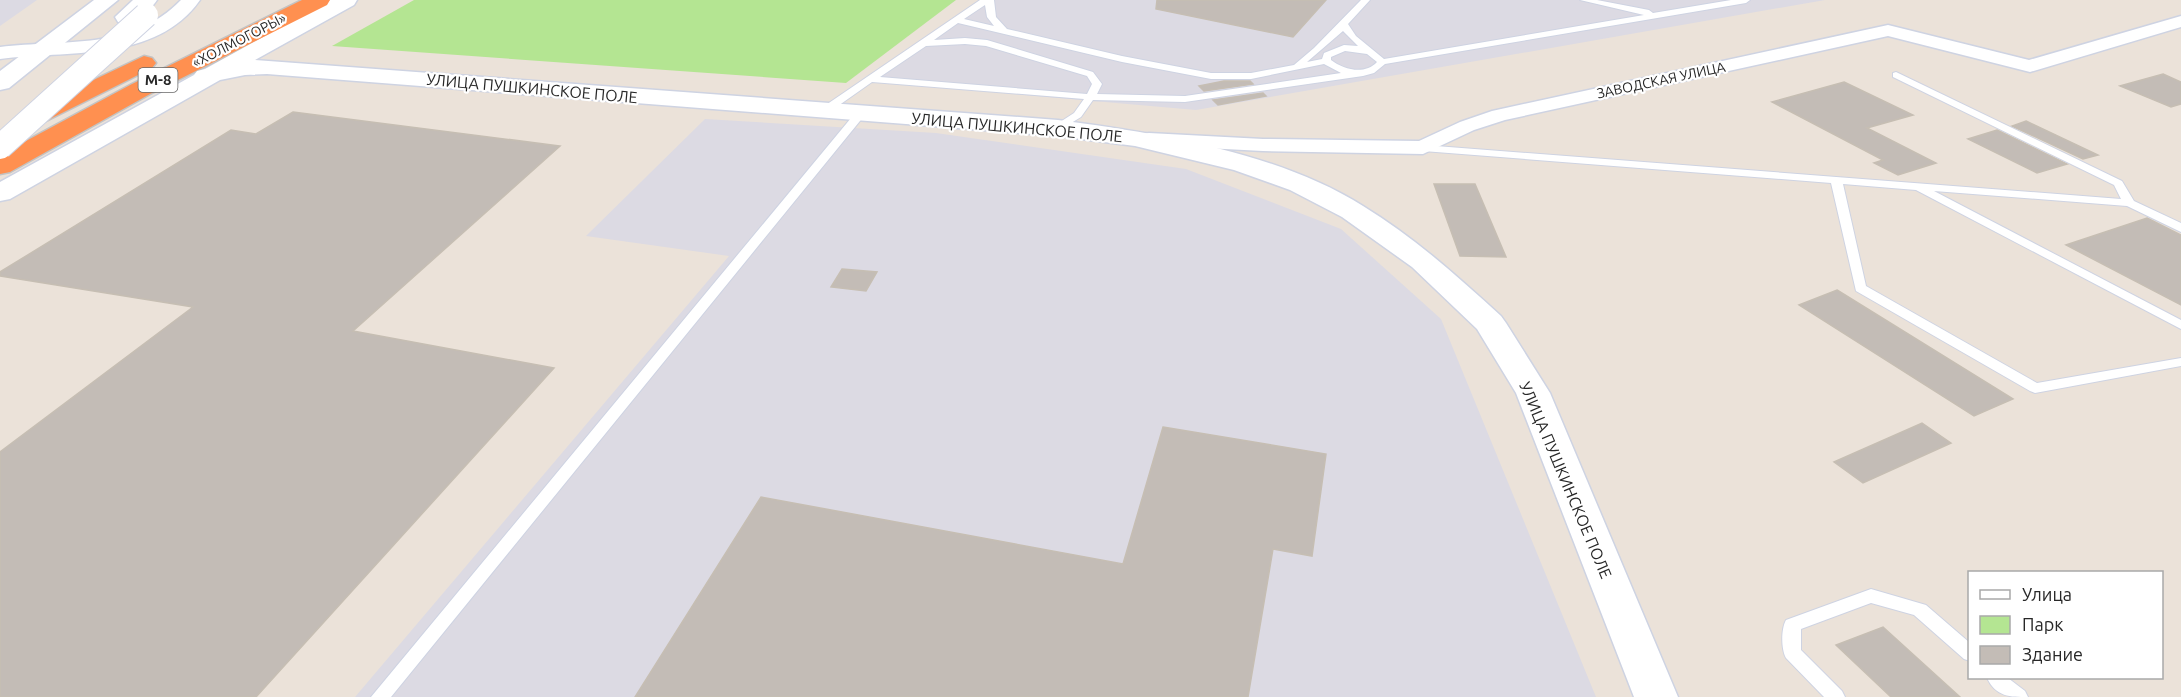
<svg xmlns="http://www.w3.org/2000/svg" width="2181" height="697" font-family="Ubuntu,sans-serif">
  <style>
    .industrial { fill: #dcdae3 }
    .green { fill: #b4e592 }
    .building { fill: #c3bcb6; stroke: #c6beb3; stroke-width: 1.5 }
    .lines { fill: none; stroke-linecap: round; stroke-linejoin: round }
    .lane-casing { stroke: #ced3e2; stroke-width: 2 }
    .street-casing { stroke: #ced3e2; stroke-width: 3 }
    .secondary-casing { stroke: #ced3e2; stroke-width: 3 }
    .highway-casing { stroke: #c3c3c3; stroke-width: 3 }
    .lane { fill: #fff; fill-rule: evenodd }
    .street { fill: #fff; fill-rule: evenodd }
    .secondary { fill: #fff; fill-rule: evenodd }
    .highway { fill: #ff9050; fill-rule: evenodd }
    .secondary-bridge-casing { stroke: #ced3e2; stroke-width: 26; stroke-linecap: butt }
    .secondary-bridge { stroke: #fff; stroke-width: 24 }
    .labels { text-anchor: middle; stroke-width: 4.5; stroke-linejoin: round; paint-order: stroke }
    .far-street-label { font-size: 14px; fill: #282828; stroke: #fff }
    .shield { fill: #fff; stroke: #686868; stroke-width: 1.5 }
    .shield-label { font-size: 15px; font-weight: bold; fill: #282828 }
    .street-label { font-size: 16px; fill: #282828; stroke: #fff }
  </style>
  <rect width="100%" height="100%" fill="#ebe2d9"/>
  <path class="industrial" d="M0,0H37L0,26Z
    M985,0H1825L1196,110L866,81Z
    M705,119L936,133L1186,169L1341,229L1441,319L1596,697H355L729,256L586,236Z"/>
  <path class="green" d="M414,0H956L846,83L332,46Z"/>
  <path class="building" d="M1157,0H1326L1293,37L1156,9Z
    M2163,74L2181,82V104L2171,107L2120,86Z
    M1224,81H1250L1253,84L1204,91L1199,86Z
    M1844,82L1913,115L1867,128L1936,163L1898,175L1874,163L1883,160L1772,102Z
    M1263,93L1266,96L1218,105L1213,100Z
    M293,112L560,146L353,331L554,368L256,697H0V452L193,307L0,276V272L231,130L256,134Z
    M2026,121L2098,155L2083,159L2012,126Z
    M1997,130L2067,164L2037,173L1968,139Z
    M1434,184H1475L1506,257L1460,256Z
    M2147,218L2181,235V305L2066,245Z
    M842,269L877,272L866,291L831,287Z
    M1837,290L2013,399L1974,416L1799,305Z
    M1922,423L1951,443L1863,483L1834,462Z
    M1163,427L1326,454L1312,556L1273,549L1248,697H635L761,497L1123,564Z
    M1883,627L1960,697H1891L1836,645Z"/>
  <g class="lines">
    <g class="lane-casing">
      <path id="lane" d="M980,0H994L996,17L1007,29L1122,56L1211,73H1251L1294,65L1314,48L1361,0H1370L1348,24L1356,36L1384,59L1644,15L1580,0H1597L1649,10L1653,13L1731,0H1750L1746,3L1385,64L1374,73L1363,76L1185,102L1093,100L1081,117L1058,131L1054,130V126L1074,113L1084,99L872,82L828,113H820V109ZM985,5L987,17L994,26L964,19ZM958,23L1122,62L1211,79H1251L1324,64L1341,73L1185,96L1097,94L1102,84L1093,72L987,40L965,38L934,40ZM1343,31L1358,46L1344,45L1324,53L1322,59L1307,62ZM965,44L986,46L1087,76L1092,84L1087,94L880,77L926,46ZM1345,51L1367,54L1377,62C1365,75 1344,70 1331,60V57Z
        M1896,72L2122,181L2134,201L2181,223V232L2127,206L1934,191L2181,320V329L1916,190L1843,184L1866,286L2037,383L2181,358V366L2035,393L2030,391L1856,291L1831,183L1423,151L1418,148L1423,145L2121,199L2114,185L1893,77V73Z
        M860,111L865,114L864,116L391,697H371L856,112Z
        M1871,589L1926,605L1970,643V661L1964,659L1914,615L1871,603L1801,629V650L1842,691L1845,697H1824L1786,658C1781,649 1781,629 1786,620Z
        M1987,678H2008L2025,691L2028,697C2010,697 1996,697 1987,678Z"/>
    </g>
    <g class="street-casing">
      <path id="street" d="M181,0H200C156,63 67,50 0,59V47C65,39 132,51 181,0Z
        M2181,16V27L2030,72L1888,36L1505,120L1474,130L1423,154L1263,151L1149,145L1141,144L1138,139L1141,134L1149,133L1263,139L1419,141L1460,122L1492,111L1888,25L2029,60Z"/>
    </g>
    <g class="secondary-casing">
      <path id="secondary" d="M94,0H118L9,88L0,90V71Z
        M133,0H157C148,13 134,26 118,22L115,17Z
        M330,0H357L354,5L255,60L1058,120C1157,133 1277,152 1363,206C1414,237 1457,276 1501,316L1506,323L1550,393L1678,697H1634L1516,393L1477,329L1412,267L1342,217L1290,190L1234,170L1135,146L1058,136L267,74L245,75L220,80L10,199L0,201V182L194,75L197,71L205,69Z"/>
    </g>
    <g class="highway-casing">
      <path id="highway" d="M302,0H330L327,5L150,94L10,172L0,174V155L132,84Z
        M144,56L152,58L156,63L152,68L38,125L29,128L20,125L16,120L20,115Z"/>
    </g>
    <use href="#lane" class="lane"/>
    <use href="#street" class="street"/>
    <use href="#secondary" class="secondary"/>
    <use href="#highway" class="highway"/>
    <g class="secondary-bridge-casing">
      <path id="secondary-bridge" d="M0,147L146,15"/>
    </g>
    <use href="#secondary-bridge" class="secondary-bridge"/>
  </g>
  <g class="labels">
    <g class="far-street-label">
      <text transform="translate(239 40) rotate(-27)" y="5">«ХОЛМОГОРЫ»</text>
      <text transform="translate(1661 80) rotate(-12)" y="5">ЗАВОДСКАЯ УЛИЦА</text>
    </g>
    <rect class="shield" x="138.5" y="68" width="39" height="24" rx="4.5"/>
    <g class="shield-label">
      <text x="158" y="85">М-8</text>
    </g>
    <g class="street-label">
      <text transform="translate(532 88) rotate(5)" y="6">УЛИЦА ПУШКИНСКОЕ ПОЛЕ</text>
      <text transform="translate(1017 127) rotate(5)" y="6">УЛИЦА ПУШКИНСКОЕ ПОЛЕ</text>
      <text transform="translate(1566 480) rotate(67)" y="6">УЛИЦА ПУШКИНСКОЕ ПОЛЕ</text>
    </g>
  </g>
  <rect x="1968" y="571" width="195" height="108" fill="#ffffff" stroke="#a9a9a9" stroke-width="1.5"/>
  <rect x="1980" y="590" width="30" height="9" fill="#ffffff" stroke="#a9a9a9" stroke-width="1.5"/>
  <text x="2022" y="601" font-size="18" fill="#282828">Улица</text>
  <rect x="1980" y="616" width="30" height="18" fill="#b4e592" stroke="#a9a9a9" stroke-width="1.5"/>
  <text x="2022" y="631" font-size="18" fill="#282828">Парк</text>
  <rect x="1980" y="646" width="30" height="18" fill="#c3bcb6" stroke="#a9a9a9" stroke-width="1.5"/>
  <text x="2022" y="661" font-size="18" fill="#282828">Здание</text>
</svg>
